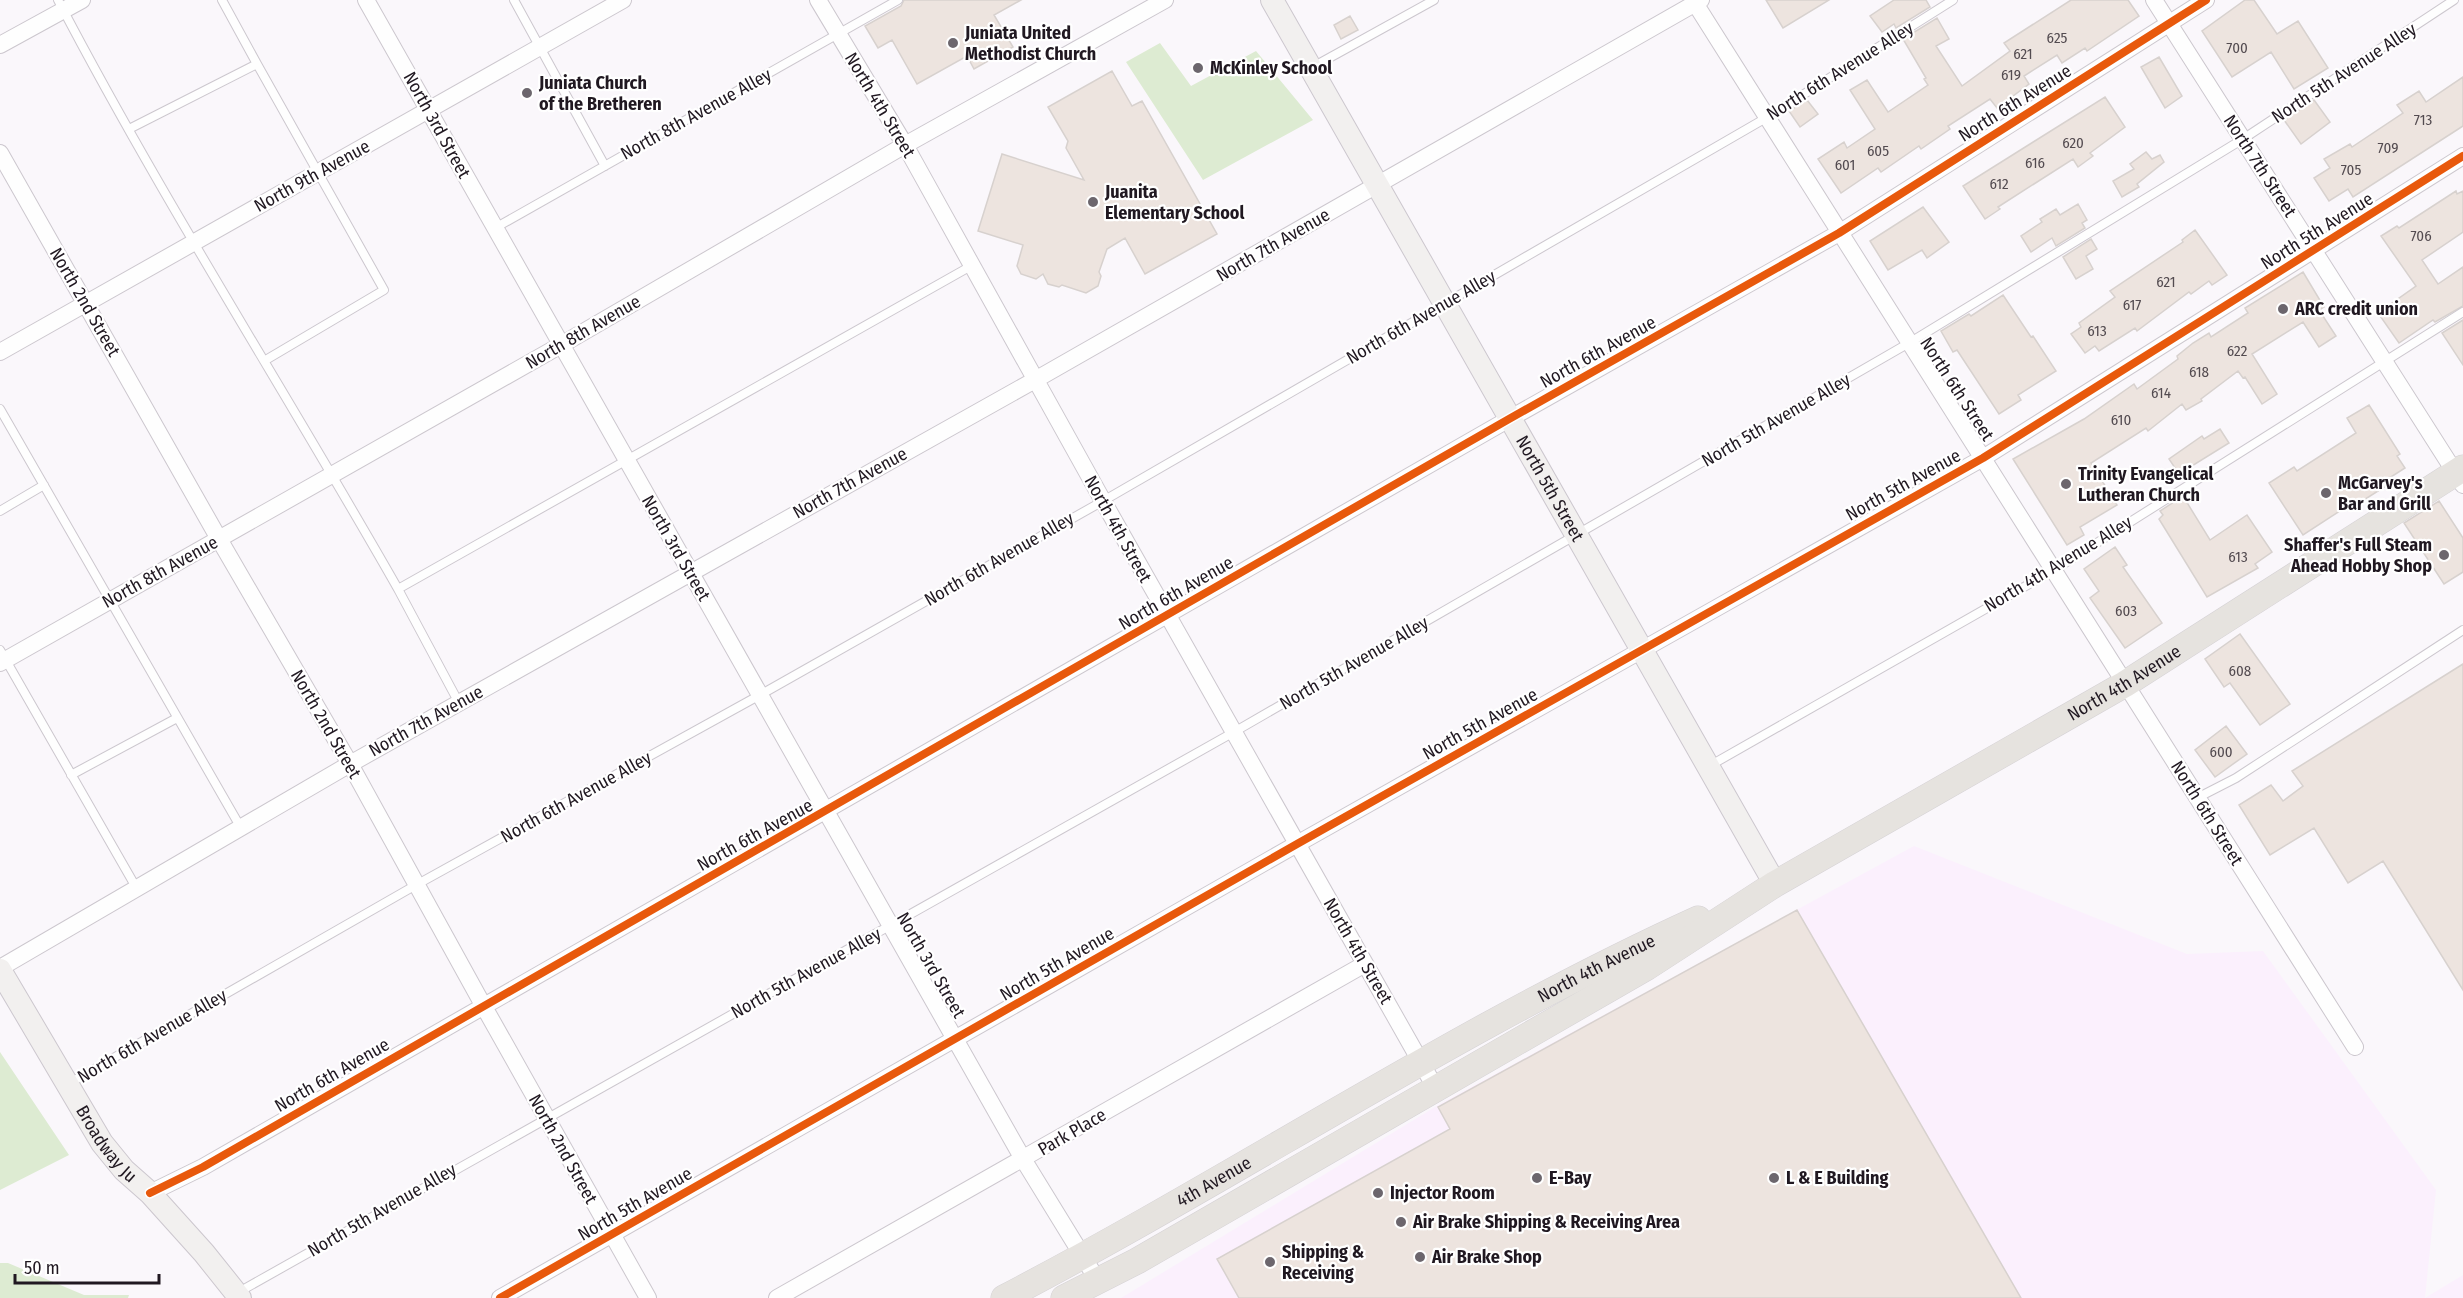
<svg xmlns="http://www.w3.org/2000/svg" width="2463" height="1298" font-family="'Fira Sans Condensed',sans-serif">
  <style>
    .built { fill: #fbf0fd }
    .green { fill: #ddebd2 }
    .building { fill: #ede4df; stroke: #d7d1ce; stroke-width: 1.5 }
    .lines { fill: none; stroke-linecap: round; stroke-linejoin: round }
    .lane-casing { stroke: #ccc7ce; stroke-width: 10 }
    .street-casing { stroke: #ccc7ce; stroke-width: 18 }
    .secondary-casing { stroke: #ccc7ce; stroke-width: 24 }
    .primary-casing { stroke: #d5d2d5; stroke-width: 27 }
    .lane { stroke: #fefefe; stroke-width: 8 }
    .street { stroke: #fefefe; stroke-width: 16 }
    .secondary { stroke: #f2f0ef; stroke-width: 22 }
    .primary { stroke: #e6e3df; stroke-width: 26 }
    .cycleway-casing { stroke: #fff; stroke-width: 11 }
    .cycleway { stroke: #e8590c; stroke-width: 8 }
    .poi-dot { fill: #6c666d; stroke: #fff; stroke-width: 2 }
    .labels { text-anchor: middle; stroke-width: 4.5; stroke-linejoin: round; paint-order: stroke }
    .number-label { font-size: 15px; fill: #534b50 }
    .poi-label { font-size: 18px; font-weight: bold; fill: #201821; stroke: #fff; text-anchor: start }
    .street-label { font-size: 18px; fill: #201821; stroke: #fff }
  </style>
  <rect width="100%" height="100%" fill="#faf7fb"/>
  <path class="built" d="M1914,846L2187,954L2263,951L2436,1190L2425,1298L2463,1275V1298H1121L1440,1104Z"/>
  <path class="green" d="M1160,43L1191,86L1256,51L1313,120L1203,180L1126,62Z
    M0,1052L69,1155L0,1190Z
    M0,1263H8L84,1295H129L128,1298H0Z"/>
  <path class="building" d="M904,0H1021L994,15L1013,47L974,69L967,56L917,84L892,40L878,48L865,26L901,6Z
    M1766,0H1829L1783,28Z
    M1894,0H1926L1930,7L1896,28L1894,24L1882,32L1870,16Z
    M2071,0H2128L2139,16L2087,51L2085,48L2062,63L2057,55L2024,76L2029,84L1997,108L1990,99L1948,126L1950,129L1921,149L1919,146L1881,172L1878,168L1841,193L1818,159L1844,142L1847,148L1875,129L1850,90L1867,80L1888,112L1928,85L1924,79L1926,78L1903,39L1937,18L1949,39L1936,46L1962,86L2010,51L2004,43Z
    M2245,0H2254L2277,34L2298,21L2328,68L2294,89L2271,52L2232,77L2202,31Z
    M1350,16L1358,30L1341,39L1334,25Z
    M2159,57L2182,96L2165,108L2141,67Z
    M1112,71L1132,106L1142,101L1217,234L1145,274L1125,238L1107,249L1099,272L1101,276L1098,286L1086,293L1062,285L1059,287L1048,284L1043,274L1036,279L1021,274L1017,266L1023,245L978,231L1002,154L1084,180L1066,148L1068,141L1048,107Z
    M2463,77V126L2353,197L2348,189L2329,201L2314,178L2330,168L2324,159L2350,144L2352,147L2403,113L2397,105L2419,91L2426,102Z
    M2105,97L2125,127L2090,153L2093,156L2078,167L2073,159L1998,207L2000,209L1985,219L1963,186Z
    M1807,100L1818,114L1800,127L1789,111Z
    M2314,100L2330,122L2301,144L2284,120Z
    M2146,152L2152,159L2160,155L2164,162L2137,184L2139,187L2122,197L2113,181L2134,169L2130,164Z
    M2456,191L2457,194L2463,191V232L2422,260L2438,284L2463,267V306L2435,322L2433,320L2399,343L2378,313L2416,286L2381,236L2397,226L2399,228Z
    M2078,204L2087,220L2082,223L2085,228L2056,246L2052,238L2031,252L2021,236L2042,222L2040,219L2056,209L2060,215Z
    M1923,207L1949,242L1927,258L1922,250L1888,270L1870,241Z
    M2195,230L2227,275L2212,285L2209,281L2191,294L2189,292L2137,331L2135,328L2099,351L2095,346L2085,353L2071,334L2081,327L2079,323L2115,297L2110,291L2183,242L2182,240Z
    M2091,239L2097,249L2086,256L2093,269L2076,279L2063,257Z
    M2303,272L2324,307L2319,310L2336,336L2319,347L2303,322L2252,354L2277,394L2262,404L2245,377L2243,378L2238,371L2201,399L2202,401L2186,410L2182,404L2148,431L2146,428L2091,463L2117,505L2080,527L2084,535L2067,545L2013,459L2084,419L2134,384L2137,389L2178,359L2177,356L2193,343L2209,333L2211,337L2248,313L2245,308Z
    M2003,295L2031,337L2033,336L2056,371L2018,395L2021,400L1999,414L1957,350L1953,352L1941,331L1969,314L1971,316Z
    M2463,320V365L2442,333Z
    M2369,405L2400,454L2397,456L2405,468L2383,482L2386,486L2348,510L2346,507L2303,535L2269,483L2294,467L2297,471L2356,433L2347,418Z
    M2220,429L2229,443L2179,474L2169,459L2202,436L2204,439Z
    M2183,496L2210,540L2247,515L2272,552L2255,564L2258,568L2207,597L2159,519L2163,515L2160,511Z
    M2439,501L2463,538V572L2444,584L2404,523Z
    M2115,547L2127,565L2123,567L2162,623L2125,648L2090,598L2099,591L2084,569Z
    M2240,634L2290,704L2260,725L2230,683L2224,687L2205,659Z
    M2463,664V990L2383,861L2348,883L2314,828L2270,855L2239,805L2271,785L2283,801L2303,786L2292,771Z
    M2226,726L2247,754L2215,777L2195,750Z
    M1797,910L2021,1298H1239L1217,1259L1450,1129L1438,1107Z"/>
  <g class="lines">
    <g class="lane-casing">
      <path id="lane" d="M58,0C163,201 286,392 398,589L971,266
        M222,0L257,64
        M514,0L605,166
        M1311,68L1434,0
        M129,129L257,64L384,290L264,361
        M495,228L898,0
        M0,409L241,828
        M0,511L44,485
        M398,589L459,703
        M0,650L137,889
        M1711,765L2054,570L2463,312
        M71,775L177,718
        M2197,798L2236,778L2463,630
        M68,1084L416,885L760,695L1103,501L1766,118L1953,0
        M237,1293L1234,732L1909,343L2243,139L2454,0"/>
    </g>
    <g class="street-casing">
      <path id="street" d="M366,0L1023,1159L1098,1281
        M818,0L905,145L1103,501L1436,1089
        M1693,0L2355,1047
        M2154,0L2463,485
        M0,45L82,0
        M0,153L219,539L350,764L483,1005L648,1298
        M0,352L623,0
        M0,663L561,345L905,145L1165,0
        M0,968L350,764L1035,380L1701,0
        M150,1193L203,1167L1509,419L1839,233L2206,0
        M500,1298L1297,844L1983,458L2463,156
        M777,1298L1365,964"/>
    </g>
    <g class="secondary-casing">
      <g id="secondary">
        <path id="s1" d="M1272,0L1775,884"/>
        <path id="s2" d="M0,970L102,1143L124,1170L150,1193L204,1253L240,1298"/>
      </g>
    </g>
    <g class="primary-casing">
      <g id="primary">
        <path id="s3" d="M1004,1298C1238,1176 1458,1028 1698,919"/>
        <path id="s4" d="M1064,1298L1137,1261L1647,967L1775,884L2125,684L2463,468"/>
      </g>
    </g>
    <use href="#lane" class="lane"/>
    <use href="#street" class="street"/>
    <use href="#secondary" class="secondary"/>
    <use href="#primary" class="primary"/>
    <g class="cycleway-casing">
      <path id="cycleway" d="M150,1193L203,1167L1509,419L1839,233L2206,0
        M500,1298L1297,844L1983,458L2463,156"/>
    </g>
    <use href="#cycleway" class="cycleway"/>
  </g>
  <g class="poi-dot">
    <circle cx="953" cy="43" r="6"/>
    <circle cx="1198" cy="68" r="6"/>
    <circle cx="527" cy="93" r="6"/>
    <circle cx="1093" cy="202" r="6"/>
    <circle cx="2283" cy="309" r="6"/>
    <circle cx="2066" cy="484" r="6"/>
    <circle cx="2326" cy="493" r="6"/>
    <circle cx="2444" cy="555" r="6"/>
    <circle cx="1537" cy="1178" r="6"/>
    <circle cx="1774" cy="1178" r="6"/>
    <circle cx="1378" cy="1193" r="6"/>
    <circle cx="1401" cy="1222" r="6"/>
    <circle cx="1420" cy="1257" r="6"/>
    <circle cx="1270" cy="1262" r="6"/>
  </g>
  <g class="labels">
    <g class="number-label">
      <text x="2057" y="43">625</text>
      <text x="2237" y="53">700</text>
      <text x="2023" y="59">621</text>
      <text x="2011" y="80">619</text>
      <text x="2423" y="125">713</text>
      <text x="2073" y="148">620</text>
      <text x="2388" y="153">709</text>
      <text x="1878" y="156">605</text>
      <text x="2035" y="168">616</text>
      <text x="1845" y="170">601</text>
      <text x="2351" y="175">705</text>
      <text x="1999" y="189">612</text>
      <text x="2421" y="241">706</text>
      <text x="2166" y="287">621</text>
      <text x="2132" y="310">617</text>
      <text x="2097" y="336">613</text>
      <text x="2237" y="356">622</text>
      <text x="2199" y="377">618</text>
      <text x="2161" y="398">614</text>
      <text x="2121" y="425">610</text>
      <text x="2238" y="562">613</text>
      <text x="2126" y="616">603</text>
      <text x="2240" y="676">608</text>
      <text x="2221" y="757">600</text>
    </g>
    <g class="poi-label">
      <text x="965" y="39">Juniata United<tspan x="965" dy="21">Methodist Church</tspan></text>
      <text x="1210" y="74">McKinley School</text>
      <text x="539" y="89">Juniata Church<tspan x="539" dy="21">of the Bretheren</tspan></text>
      <text x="1105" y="198">Juanita<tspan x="1105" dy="21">Elementary School</tspan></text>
      <text x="2295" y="315">ARC credit union</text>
      <text x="2078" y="480">Trinity Evangelical<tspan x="2078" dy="21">Lutheran Church</tspan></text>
      <text x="2338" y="489">McGarvey's<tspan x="2338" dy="21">Bar and Grill</tspan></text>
      <text x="2432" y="551" text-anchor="end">Shaffer's Full Steam<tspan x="2432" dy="21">Ahead Hobby Shop</tspan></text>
      <text x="1549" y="1184">E-Bay</text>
      <text x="1786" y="1184">L &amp; E Building</text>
      <text x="1390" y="1199">Injector Room</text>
      <text x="1413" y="1228">Air Brake Shipping &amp; Receiving Area</text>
      <text x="1282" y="1258">Shipping &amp;<tspan x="1282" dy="21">Receiving</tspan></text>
      <text x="1432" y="1263">Air Brake Shop</text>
    </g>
    <g class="street-label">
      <text transform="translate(1840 71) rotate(-32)" y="6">North 6th Avenue Alley</text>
      <text transform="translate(2344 73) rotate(-33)" y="6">North 5th Avenue Alley</text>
      <text transform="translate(2015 103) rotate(-32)" y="6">North 6th Avenue</text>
      <text transform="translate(880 105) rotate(59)" y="6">North 4th Street</text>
      <text transform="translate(696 114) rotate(-29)" y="6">North 8th Avenue Alley</text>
      <text transform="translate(437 125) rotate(61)" y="6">North 3rd Street</text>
      <text transform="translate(2260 166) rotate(57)" y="6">North 7th Street</text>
      <text transform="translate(312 176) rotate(-29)" y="6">North 9th Avenue</text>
      <text transform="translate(2317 231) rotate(-32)" y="6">North 5th Avenue</text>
      <text transform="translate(1273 245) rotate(-30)" y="6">North 7th Avenue</text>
      <text transform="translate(85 302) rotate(60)" y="6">North 2nd Street</text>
      <text transform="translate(1421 317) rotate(-30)" y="6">North 6th Avenue Alley</text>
      <text transform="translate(583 332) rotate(-30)" y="6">North 8th Avenue</text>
      <text transform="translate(1598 352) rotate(-29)" y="6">North 6th Avenue</text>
      <text transform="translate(1957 389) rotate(57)" y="6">North 6th Street</text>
      <text transform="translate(1776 420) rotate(-30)" y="6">North 5th Avenue Alley</text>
      <text transform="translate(850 483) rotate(-29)" y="6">North 7th Avenue</text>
      <text transform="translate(1903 485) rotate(-29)" y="6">North 5th Avenue</text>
      <text dy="6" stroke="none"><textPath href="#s1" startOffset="562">North 5th Street</textPath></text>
      <text transform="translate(1118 529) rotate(61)" y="6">North 4th Street</text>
      <text transform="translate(676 548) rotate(60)" y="6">North 3rd Street</text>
      <text transform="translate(999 559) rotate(-30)" y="6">North 6th Avenue Alley</text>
      <text transform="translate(2058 564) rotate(-31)" y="6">North 4th Avenue Alley</text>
      <text transform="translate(160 572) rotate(-29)" y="6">North 8th Avenue</text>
      <text transform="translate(1176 593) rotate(-30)" y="6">North 6th Avenue</text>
      <text transform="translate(1354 663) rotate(-30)" y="6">North 5th Avenue Alley</text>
      <text dy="6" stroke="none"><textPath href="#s4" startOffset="1226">North 4th Avenue</textPath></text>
      <text transform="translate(426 721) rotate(-29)" y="6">North 7th Avenue</text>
      <text transform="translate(326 724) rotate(60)" y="6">North 2nd Street</text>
      <text transform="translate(1480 724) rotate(-29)" y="6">North 5th Avenue</text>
      <text transform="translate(576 797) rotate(-29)" y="6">North 6th Avenue Alley</text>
      <text transform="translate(2207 813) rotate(58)" y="6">North 6th Street</text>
      <text transform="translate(755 835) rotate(-29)" y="6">North 6th Avenue</text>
      <text transform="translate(1358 951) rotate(60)" y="6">North 4th Street</text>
      <text transform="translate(1057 964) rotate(-30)" y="6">North 5th Avenue</text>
      <text transform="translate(931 965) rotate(60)" y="6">North 3rd Street</text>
      <text dy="6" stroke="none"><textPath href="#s3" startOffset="678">North 4th Avenue</textPath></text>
      <text transform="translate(806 973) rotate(-29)" y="6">North 5th Avenue Alley</text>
      <text transform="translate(152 1036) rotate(-30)" y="6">North 6th Avenue Alley</text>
      <text transform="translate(332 1075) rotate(-30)" y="6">North 6th Avenue</text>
      <text transform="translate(1072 1132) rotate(-30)" y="6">Park Place</text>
      <text dy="6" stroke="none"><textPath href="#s2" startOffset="204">Broadway Ju</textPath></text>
      <text transform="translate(563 1149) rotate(61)" y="6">North 2nd Street</text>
      <text dy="6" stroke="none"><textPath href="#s3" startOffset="240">4th Avenue</textPath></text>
      <text transform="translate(635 1204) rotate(-30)" y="6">North 5th Avenue</text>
      <text transform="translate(382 1210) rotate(-30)" y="6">North 5th Avenue Alley</text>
    </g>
  </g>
  <path d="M15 1274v9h144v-9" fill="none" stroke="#201821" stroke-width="3"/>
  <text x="24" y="1274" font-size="18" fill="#201821" stroke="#ffffff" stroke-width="4.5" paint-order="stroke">50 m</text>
</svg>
